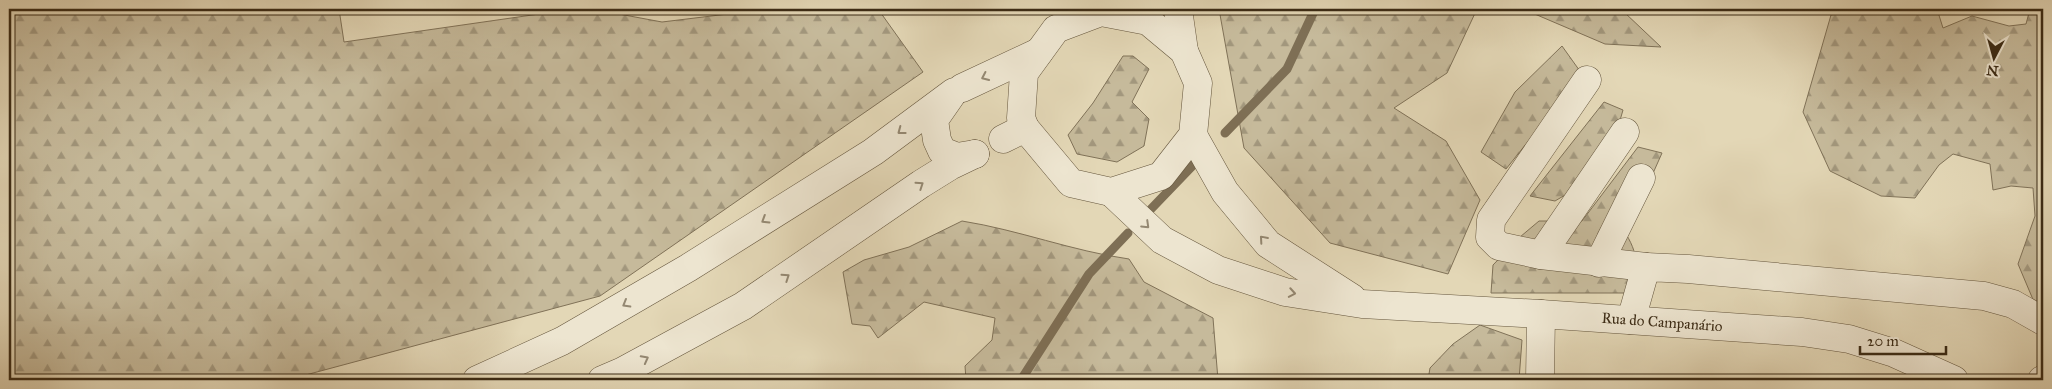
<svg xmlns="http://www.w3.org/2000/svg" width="2052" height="389" font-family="'IM FELL Great Primer',serif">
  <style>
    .forest { fill: url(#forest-firs); stroke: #807258 }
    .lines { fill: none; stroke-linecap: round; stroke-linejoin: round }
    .stream { stroke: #7e6f55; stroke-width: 9 }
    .street-casing { stroke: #65563d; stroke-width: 29 }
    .street { stroke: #ede5d0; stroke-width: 28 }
    .oneway { stroke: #948872 }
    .labels { text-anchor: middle; stroke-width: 4.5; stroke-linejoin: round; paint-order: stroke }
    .street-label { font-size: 15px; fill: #3b2b15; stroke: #ede5d0 }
  </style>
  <defs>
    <pattern id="forest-firs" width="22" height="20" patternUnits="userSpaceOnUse" patternTransform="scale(1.25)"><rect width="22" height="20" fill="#c6ba9b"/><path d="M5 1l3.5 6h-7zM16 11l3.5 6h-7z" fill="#a2977d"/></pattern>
  </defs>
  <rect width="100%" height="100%" fill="#e3d7b6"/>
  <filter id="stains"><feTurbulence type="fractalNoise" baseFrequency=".004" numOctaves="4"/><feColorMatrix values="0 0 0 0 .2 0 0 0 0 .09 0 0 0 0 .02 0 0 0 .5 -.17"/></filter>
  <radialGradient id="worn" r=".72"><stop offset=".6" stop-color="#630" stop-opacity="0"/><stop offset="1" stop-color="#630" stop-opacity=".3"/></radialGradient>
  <!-- forest -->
  <g class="forest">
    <path d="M9,9h330l5,33 230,-33h18l70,13 107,-13h109l45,63 -323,224 -313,84h-278z"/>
    <path d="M1219,9h258l-30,64 -53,35 52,33 34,59 -32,74 -118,-31 -86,-95z"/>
    <path d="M1523,9h103l-2,3 37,35 -56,-3z"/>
    <path d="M1864,9h73l6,19 29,-12 37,10 17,-2 4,-15h13v303l-6,-3 -19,-45 17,-48 -2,-28 -22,-2 -18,4 -3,-26 -37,-10 -14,11 -24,33 -34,-2 -51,-25 -27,-59 28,-97z"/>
    <path d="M1562,46l20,28 -76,95 -25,-17 34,-60z"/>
    <path d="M1123,56h10l16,13 -17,33 17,17 -5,27 -27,16 -40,-8 -9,-19 25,-32z"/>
    <path d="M1604,102l19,8 -7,24 -24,45 -37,22 -25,-5z"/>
    <path d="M1638,147l24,6 -36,81c15,25 10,34 -1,59h-134l2,-28 27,-28 19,-16h43z"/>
    <path d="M962,221c57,9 110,30 167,38l15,23 69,36 5,62h-252l-1,-14 27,-26 3,-22 -71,-16 -46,36 -8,-12 -18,-2 -9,-52 21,-12 45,-13z"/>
    <path d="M1480,325l42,15 -3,40h-91l2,-12 23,-24z"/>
  </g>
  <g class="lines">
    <!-- stream -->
    <g class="stream">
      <path d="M1225,133l62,-64 28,-60"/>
      <path d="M1151,209l49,-51"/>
      <path d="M1021,380l68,-106 39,-41"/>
    </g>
    <defs>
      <g id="street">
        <path d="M1178,9l6,42"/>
        <path d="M1101,12l47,9 36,30 14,32 -5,52 -32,41 -50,16 -40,-9 -46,-55 -4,-10 3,-45 32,-44z"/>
        <path d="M1587,80l-96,140 -1,17 9,9 42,9 105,12"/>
        <path d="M962,88l77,-36"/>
        <path d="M950,97l-16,23 3,20 5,11 15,6 18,-3"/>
        <path d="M1193,135l32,57 43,52 84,54"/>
        <path d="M1003,139l22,-11"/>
        <path d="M1111,192l51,48 56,30 67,22 77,12 179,10 261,18 47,7 45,14 60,27"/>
        <path d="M1541,255l84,-123"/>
        <path d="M1599,263l42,-85"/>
        <path d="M1631,320l15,-53 42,2 296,27 29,8 30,17"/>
        <path d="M477,380l85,-39 126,-73 185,-116 81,-60"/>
        <path d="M602,380l21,-9 120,-65 178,-122 29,-18 25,-12"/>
        <path d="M1540,380l1,-66"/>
        <path d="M2042,380h1"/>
      </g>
    </defs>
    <!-- street casing -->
    <use href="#street" class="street-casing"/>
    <!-- street -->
    <use href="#street" class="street"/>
  </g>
  <!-- one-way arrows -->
  <defs><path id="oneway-chevron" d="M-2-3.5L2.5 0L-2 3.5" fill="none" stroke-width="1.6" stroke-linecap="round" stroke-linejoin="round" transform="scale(1.25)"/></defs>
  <g class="oneway">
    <use href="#oneway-chevron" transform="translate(985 77) rotate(155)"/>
    <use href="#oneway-chevron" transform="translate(901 131) rotate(143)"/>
    <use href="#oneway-chevron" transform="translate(920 185) rotate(-34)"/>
    <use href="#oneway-chevron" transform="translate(765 220) rotate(148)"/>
    <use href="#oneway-chevron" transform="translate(1146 225) rotate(44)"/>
    <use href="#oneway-chevron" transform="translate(1263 239) rotate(-131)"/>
    <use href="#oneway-chevron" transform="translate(786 277) rotate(-34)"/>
    <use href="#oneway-chevron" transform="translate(1292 293) rotate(10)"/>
    <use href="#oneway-chevron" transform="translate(626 304) rotate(150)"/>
    <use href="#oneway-chevron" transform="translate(645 359) rotate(-28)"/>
  </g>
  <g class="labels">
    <!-- street labels -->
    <g class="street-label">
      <text transform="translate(1662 322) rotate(4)" y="5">Rua do Campanário</text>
    </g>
  </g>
  <!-- margin -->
  <rect width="2052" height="389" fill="none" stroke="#e3d7b6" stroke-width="30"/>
  <rect x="10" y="10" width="2032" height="369" fill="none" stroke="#3b2b15" stroke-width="2.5"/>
  <rect x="15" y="15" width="2022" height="359" fill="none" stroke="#3b2b15"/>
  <!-- north arrow -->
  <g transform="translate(1994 58) rotate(186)" stroke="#ede5d0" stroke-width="4" paint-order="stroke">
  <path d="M0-4L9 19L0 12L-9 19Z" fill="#3b2b15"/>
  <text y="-8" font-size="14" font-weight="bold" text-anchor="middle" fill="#3b2b15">N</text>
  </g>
  <!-- scale -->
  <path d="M1860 346v8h86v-8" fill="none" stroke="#3b2b15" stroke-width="2.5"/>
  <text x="1867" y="346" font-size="15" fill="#3b2b15" stroke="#ede5d0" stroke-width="4" paint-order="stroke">20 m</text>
  <rect width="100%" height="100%" filter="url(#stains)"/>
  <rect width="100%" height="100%" fill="url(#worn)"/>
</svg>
